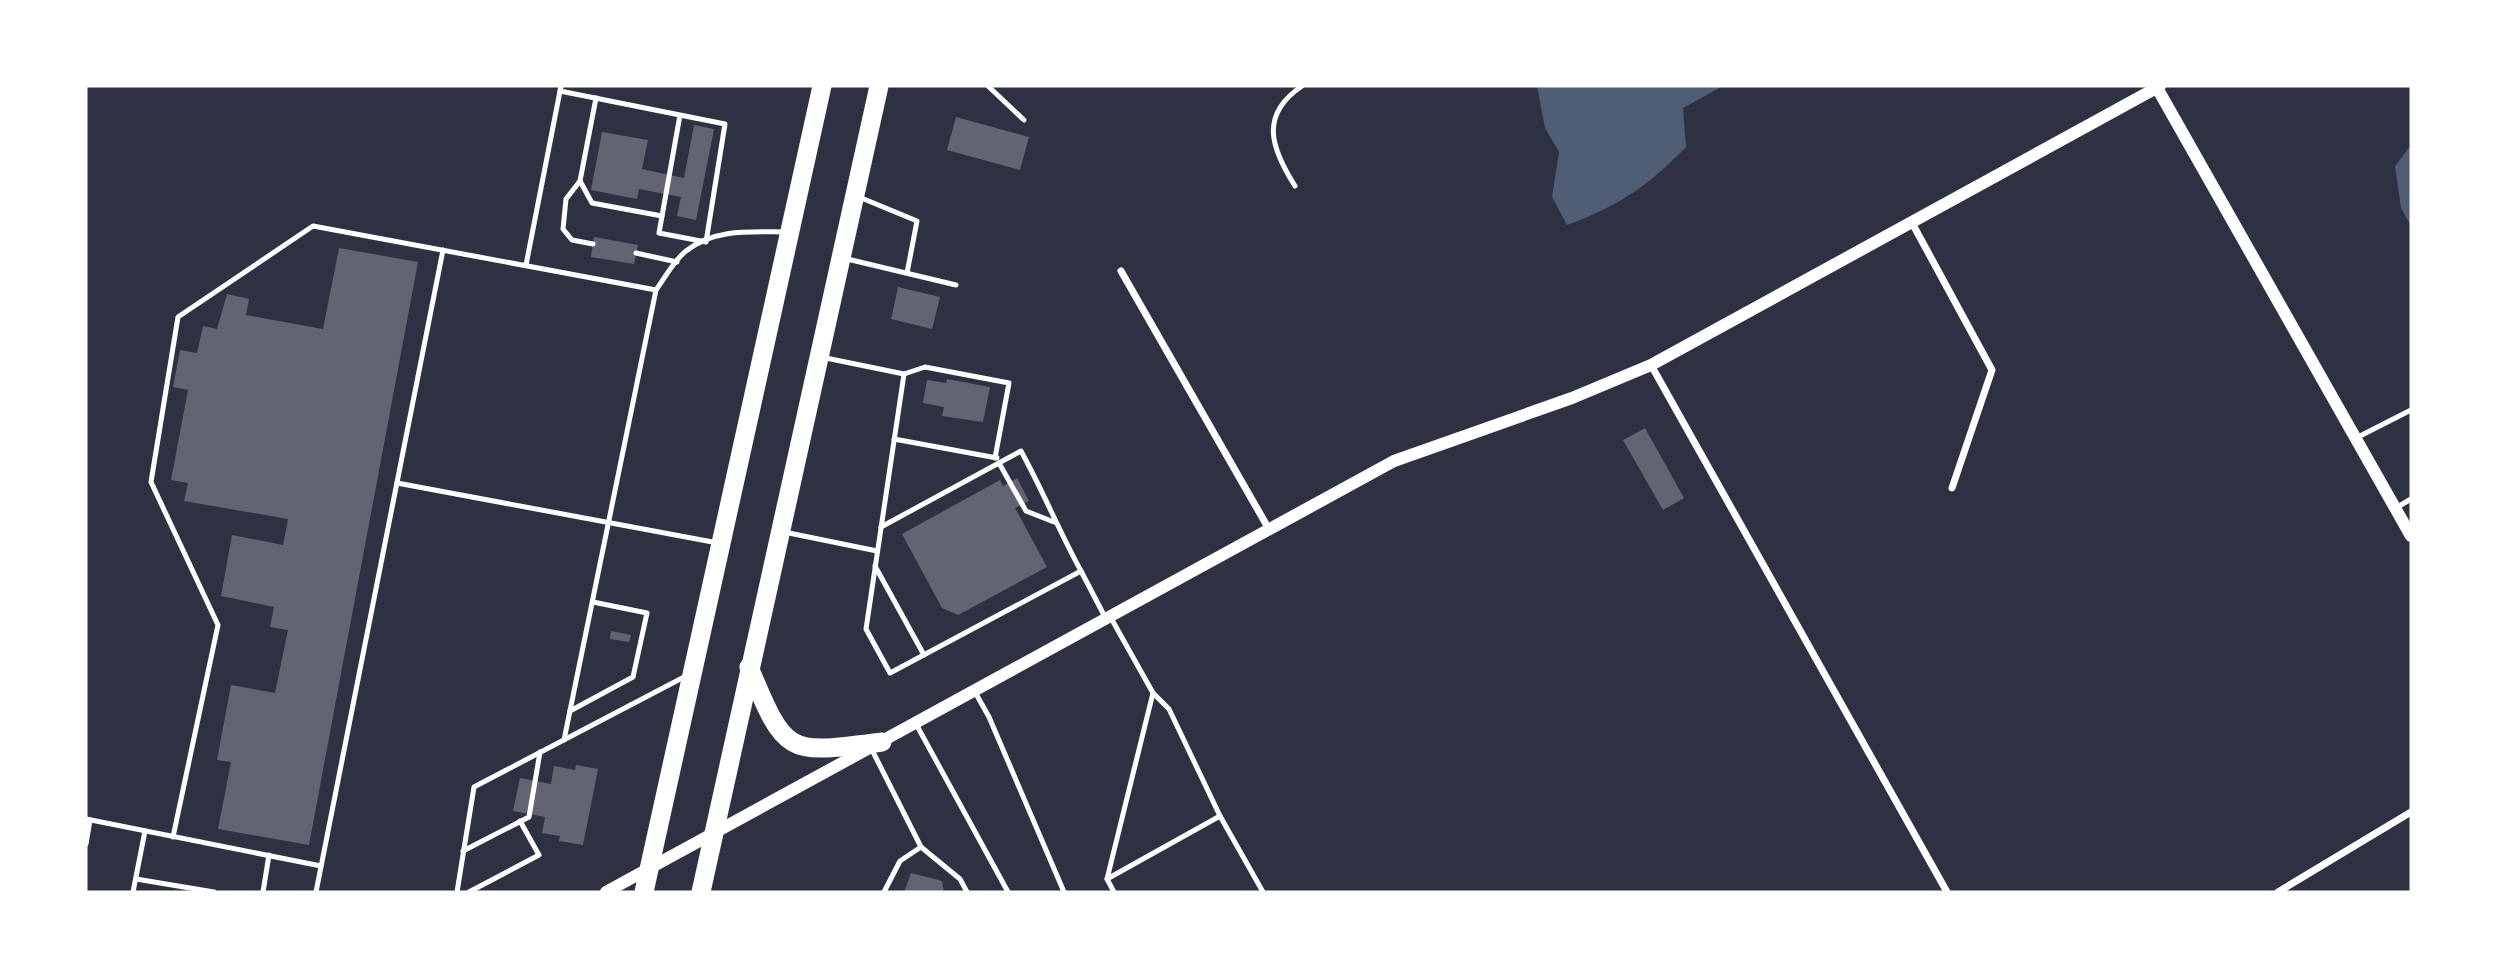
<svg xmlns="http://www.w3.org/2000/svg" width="2497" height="978" font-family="Rubik,sans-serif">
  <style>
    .water { fill: #4f5d75 }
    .building { fill: #626471 }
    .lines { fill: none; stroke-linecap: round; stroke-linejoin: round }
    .service { stroke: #fff; stroke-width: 5 }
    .minor { stroke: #fff; stroke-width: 7 }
    .tertiary { stroke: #fff; stroke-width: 12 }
    .trunk { stroke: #fff; stroke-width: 19 }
  </style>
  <rect width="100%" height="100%" fill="#2d3142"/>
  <!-- water -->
  <g class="water">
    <path d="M1537,86h186l-40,22 3,39c-37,38 -68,60 -119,78l-15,-28 7,-45 -14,-24z"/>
    <path d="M2411,145v81l-10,-18 -6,-42z"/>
  </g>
  <!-- building -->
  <g class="building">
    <path d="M956,117l73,20 -9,33 -73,-20z"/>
    <path d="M694,125l20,4 -18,91 -19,-4 4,-19 -42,-8 -2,10 -46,-9 11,-58 46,8 -6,29 42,9z"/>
    <path d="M594,237l44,8 -4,19 -43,-7z"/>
    <path d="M339,248l79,14 -109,583 -91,-16 13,-67 -14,-2 14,-75 44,8 13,-63 -18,-3 4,-20 -53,-11 11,-61 51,10 5,-26 -104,-18 4,-18 -17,-3 17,-90 -15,-3 7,-37 17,3 6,-27 14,3 10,-35 22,5 -3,16 77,14z"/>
    <path d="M898,287l42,10 -8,32 -41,-10z"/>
    <path d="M947,379l43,8 -7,35 -41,-6 2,-9 -21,-4 4,-23 19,3z"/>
    <path d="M1645,428l39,70 -21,12 -40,-70z"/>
    <path d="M1017,478l12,23 -14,7 32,59 -89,48 -16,-7 -40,-74 98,-54 3,6z"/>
    <path d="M611,631l20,4 -2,7 -19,-3z"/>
    <path d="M576,765l22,4 -15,76 -24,-4 1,-5 -18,-3 3,-16 -32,-6 7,-33 31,6 3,-18 21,4z"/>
    <path d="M911,873l31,8 2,11h-40z"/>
  </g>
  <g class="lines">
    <!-- service -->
    <g class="service">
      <path d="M988,86l36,34"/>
      <path d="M560,91l165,33 -19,118 -47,-9 21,-118"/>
      <path d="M596,98l-16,83 12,22 70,13"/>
      <path d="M580,181l-14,18 -3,30 9,11 21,4"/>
      <path d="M1295,186c-24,-38 -36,-71 7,-100"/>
      <path d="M859,197l58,24 -10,52"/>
      <path d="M636,253l41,9"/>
      <path d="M843,258l113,27"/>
      <path d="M526,265l35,-179"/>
      <path d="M821,357l83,17 -38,255 24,44 191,-102 25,48"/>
      <path d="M904,374l21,-7 84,16 -14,75"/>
      <path d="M2356,438l55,-28"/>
      <path d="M894,439l103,19"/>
      <path d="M999,463l27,48 28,11"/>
      <path d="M397,483l321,60"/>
      <path d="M2396,508l15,-9"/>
      <path d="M881,527l140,-76c22,40 38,80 60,120"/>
      <path d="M784,532l93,19"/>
      <path d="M875,566l49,89"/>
      <path d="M1111,618l42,75 16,16 51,107 43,76"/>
      <path d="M975,692l14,25 75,175"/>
      <path d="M570,711l63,-34 14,-64 -54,-11"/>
      <path d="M916,724l92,168"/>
      <path d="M564,740l92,-450c9,-12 18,-30 30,-39 29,-23 66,-19 100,-19"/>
      <path d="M871,748l50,99 39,32 7,13"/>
      <path d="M86,819l235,47"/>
      <path d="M173,837l45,-212 -67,-143 27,-165 135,-91 343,64"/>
      <path d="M86,844l4,-24"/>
      <path d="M463,851l66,-34 11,-65"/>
      <path d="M136,879l78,13"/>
      <path d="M1107,879l113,-63"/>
      <path d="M133,892l12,-61"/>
      <path d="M263,892l6,-37"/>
      <path d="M316,892l127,-642"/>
      <path d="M457,892l17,-105 212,-111"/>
      <path d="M469,892l70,-37 -19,-34"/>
      <path d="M884,892l16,-31 21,-14"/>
      <path d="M1114,892l-7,-13 46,-186"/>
    </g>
    <!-- minor -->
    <g class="minor">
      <path d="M1911,221l81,149 -40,118"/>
      <path d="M1121,271l149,260"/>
      <path d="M1651,365l296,527"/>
      <path d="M2278,892l133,-80"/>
    </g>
    <!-- tertiary -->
    <g class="tertiary">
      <path d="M2156,86l255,450"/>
      <path d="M606,892l788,-431 178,-63 79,-33 509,-279"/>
    </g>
    <!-- trunk -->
    <g class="trunk">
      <path d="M749,667c37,90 39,87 133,75"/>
      <path d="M644,892l178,-806"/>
      <path d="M701,892l178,-806"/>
    </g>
  </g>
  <!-- border -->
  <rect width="2497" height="978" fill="none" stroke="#ffffff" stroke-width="175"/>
</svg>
